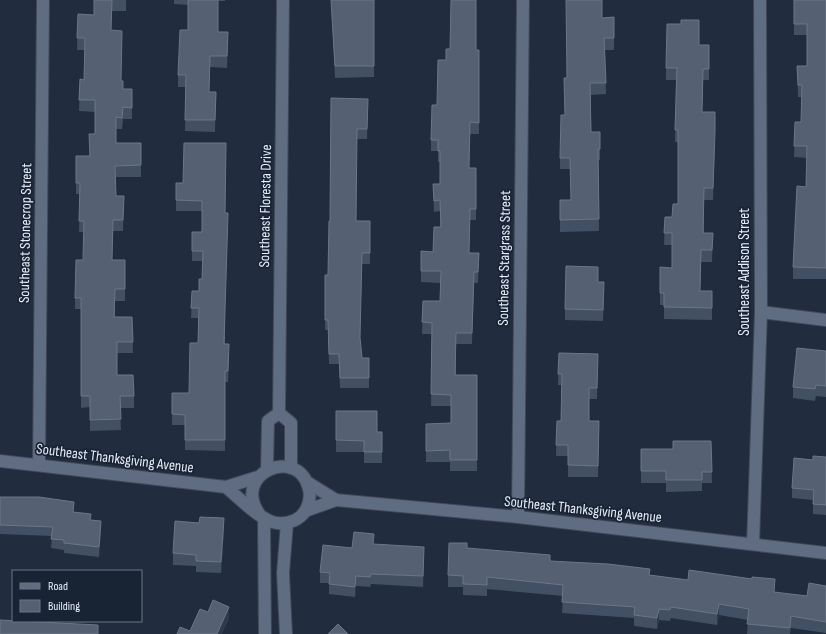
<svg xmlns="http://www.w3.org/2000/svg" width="826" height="634" font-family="'Sofia Sans Condensed',sans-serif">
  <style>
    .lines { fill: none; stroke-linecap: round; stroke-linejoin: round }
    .minor-casing { stroke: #404858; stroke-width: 14 }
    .minor { stroke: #5f6c81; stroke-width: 12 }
    .wall { fill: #434f62 }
    .shaded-wall { fill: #2e3a4d }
    .building { fill: #556073; stroke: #6c7688 }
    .labels { text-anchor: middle; stroke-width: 3.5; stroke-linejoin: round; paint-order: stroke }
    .street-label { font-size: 15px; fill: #e7eefb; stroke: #182334 }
  </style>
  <rect width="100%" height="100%" fill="#212c3f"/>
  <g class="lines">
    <defs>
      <g id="minor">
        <path d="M283,0l-4,413 12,10v45"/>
        <path d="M761,312l65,8"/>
        <path d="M0,461l226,26"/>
        <path d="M39,465l4,-465"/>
        <path d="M267,469l1,-48 11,-8"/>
        <path d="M258,477l-32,10c12,10 36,35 51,36 12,1 23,-3 29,-13 4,-8 5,-16 2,-24 -12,-40 -78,-12 -48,29"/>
        <path d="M336,500l182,17 308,36"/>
        <path d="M305,511l31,-11 -29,-18"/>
        <path d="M518,517l5,-517"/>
        <path d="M264,518l1,116"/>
        <path d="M753,544l8,-232 -1,-312"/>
        <path d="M286,634l-3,-61 4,-50"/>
      </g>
    </defs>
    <!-- minor casing -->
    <use href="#minor" class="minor-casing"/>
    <!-- minor -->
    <use href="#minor" class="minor"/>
  </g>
  <!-- wall -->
  <g class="wall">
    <path d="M94,0h32v11h-14l-1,19 12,59h9v30h-9l-1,10h-6v14h25v34h-26l1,19h8l-1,35h-10l-1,29 13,12v29h-10v16h17l1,36h-16v22l17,21v12h-14l1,22 -31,1v-24l-9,1v-99h-6v-11l8,-38 1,-28h-5l1,-38h-4v-38h13l6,-22v-22l-16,-1 1,-32 4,1 1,-30h-8l1,-36 16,1z"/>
    <path d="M174,0h51v1h-7v31l10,12 -1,24 -17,-1 -1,25h7l-1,40 -30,-1 1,-44h-8v-12l10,-45v-25l-14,-1z"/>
    <path d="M331,0h43v77l-39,1z"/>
    <path d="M794,0h32v279h-33v-12l13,-80 1,-29 -13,-1 1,-35h6l1,-25h-4l-1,-31h10v-31h-13z"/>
    <path d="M614,17v33h-9l1,44 -15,1v37h9v28h-2l1,71 -39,1v-32h11l-1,-31h-10v-11l5,-43 -1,-37h3l35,-60z"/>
    <path d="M699,45h10v35h-6l-1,32 13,31 -2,57h-9v33h9l-1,29h-11l-1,29h12v29l-48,-1v-14h-4v-12l12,-25v-23h-8l1,-28h7l6,-13v-62h-3l1,-62h-10v-12z"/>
    <path d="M476,50h3v84h-9l-1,34h7v52h-6l-1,33h10l-1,30h-4l-2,61h-16v31h21v96h-27v-9h-24v-38l25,-1v-17h-20l1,-72h-10l1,-33h17v-18l-19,-1v-31l12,1 7,-25v-16l-6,1 -1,-28h7v-22h-2v-11h-7v-11l15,-80z"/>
    <path d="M331,98l37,11 -1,30h-10l-1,82h14v43h-8l-2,75 2,19h7v30h-29l-1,-24h-10l-1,-34h-3v-55h3l2,-54z"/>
    <path d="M176,183h7l42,30v131l4,10 -1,28h-3v69l-40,-1v-25h-13v-32h17l9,-50v-25h-7l1,-27h7l3,-12v-18h-10v-10l10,-19v-21h-26z"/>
    <path d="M598,282l6,12 -1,27 -38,-1v-11z"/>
    <path d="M826,351v46l-10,-1 -1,5 -22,-3v-11z"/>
    <path d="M559,353l39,1 -1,45h-8v22h10l-1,56h-30v-21h-12l1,-35h4v-36h-3z"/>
    <path d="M336,411l41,21h5v31h-18v-11h-28z"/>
    <path d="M711,441l1,42h-10v8l-36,1v-9h-25v-34h32z"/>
    <path d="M826,457v58l-13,-1v-14l-21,-2v-10l21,-28z"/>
    <path d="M0,497l74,15 17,8 10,10 -2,27 -35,-4v-3l-13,-2 1,-12 -52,-2z"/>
    <path d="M224,530l-3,43 -25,-1v-6l-23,-1v-12z"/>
    <path d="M374,544l50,13 -1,30 -52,-3 -1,3 -14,-1 -1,11 -26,-3v-11h-9v-11l32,-24z"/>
    <path d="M467,548l83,13 100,14 125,17 32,4 19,-10v47l-35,-5 -1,6h-43l1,-14 -29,-5 -2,10 -46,-7 -1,3 -11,-1 -2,9 -23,-3v-8l-72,-5 1,-17 -76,-7v7l-24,-1v-8h-15v-12z"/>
  </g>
  <!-- shaded-wall -->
  <g class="shaded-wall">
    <path d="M228,32v12l-1,24v-12z"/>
    <path d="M715,112v31l-2,57v-12z"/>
    <path d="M224,518v12l-3,43v-11z"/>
    <path d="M101,521v9l-2,27v-10z"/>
    <path d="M424,547v10l-1,30v-11z"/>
    <path d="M356,576v10l-1,11v-10z"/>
    <path d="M719,604v11l-2,10v-11z"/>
    <path d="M229,607v12l-7,15h-5z"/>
    <path d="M659,609v11l-2,9v-11z"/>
    <path d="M791,616v12l-1,6z"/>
  </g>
  <!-- building -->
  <g class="building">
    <path d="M94,0h18l-1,30 11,1 -1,50h2v8h9v19l-9,-1 -1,11 -6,-1v26h25v22l-26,1 1,30h8l-1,24h-10l-1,40h13v29h-10l-1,28h18l1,25h-16v33h16l1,21h-14l1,23 -31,1v-24h-9v-98h-6l1,-38h7l1,-39h-5l1,-38h-4v-27h14l-1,-22h6v-34h-16l1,-21 4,1 1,-42h-8l1,-24 16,1z"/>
    <path d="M188,0h30v32h10l-1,24h-17l-1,36h7l-1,28h-30l1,-45h-8l2,-45h8z"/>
    <path d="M331,0h43v66h-39z"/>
    <path d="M451,0h25v50h3v73l-9,-1 -1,46h7v41h-6l-1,44h10l-1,19h-4l-2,61h-16l-1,42h22v85h-27v-10l-24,1v-27l25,-1v-28l-20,-1 1,-71 -10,-1 1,-21h17l1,-30h-20v-20l12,1 1,-25h7l-1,-27 -6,1 -1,-17h7v-33h-2v-11h-7l1,-35h5l1,-45h8v-11h4z"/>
    <path d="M566,0h36v18l12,-1v21h-10l2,45h-16l1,49h9v17h-2l1,70 -39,1v-20h11l-1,-42h-10l1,-43h4l-1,-37h3z"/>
    <path d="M794,0h32v268l-33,-1 4,-81 9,1 1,-41h-13l1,-24h6l1,-37h-4l-1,-19h10v-42h-13z"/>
    <path d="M681,20h18v25h10v24h-6l-1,43h13v19l-2,57h-9l-1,45h10l-1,17h-11l-1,41h12v17l-48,-1v-14h-4v-26l12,1v-35h-8l1,-16h7l1,-13h5v-74h-3l2,-62h-11l1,-44h14z"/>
    <path d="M331,98l37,1 -1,30h-10l-1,92h14v32h-8l-2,84 2,21h7v20h-29l-1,-24h-10l-1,-34h-3v-45h3l1,-54h1z"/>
    <path d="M184,143h42l-1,70h3l-4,131h5l-1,27h-3v69h-40v-25l-13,-1v-21h17l1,-50h8l1,-35h-8l1,-17h7v-12h3l1,-28h-11v-19h10v-31l-26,-1v-17h7z"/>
    <path d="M566,266l32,1v15h6l-1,28 -38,-1z"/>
    <path d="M797,348l29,3v35l-10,-1 -1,4 -22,-2z"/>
    <path d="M559,353l39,1 -1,34h-8v33h10l-1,45 -30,-1v-20h-12l1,-24h4l1,-47h-4z"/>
    <path d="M336,411h41v21h5v20h-18v-11l-28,-1z"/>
    <path d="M673,441h38l1,31h-10v8h-36v-9h-25v-22h32z"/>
    <path d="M813,456l13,1v48l-13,-1 1,-14 -22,-2 2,-30 19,2z"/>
    <path d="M0,497h39l35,5 -1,10 18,2 -1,6 11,1 -2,26 -35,-4v-3l-13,-1 2,-12 -53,-2z"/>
    <path d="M200,517l24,1 -3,44 -25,-1v-6l-23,-2 2,-32 24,2z"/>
    <path d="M354,532l20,2 -1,10 51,3 -1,29 -52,-2 -1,3 -14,-1 -1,11 -26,-3 1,-11 -10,-1 3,-27 29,3z"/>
    <path d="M449,543h18v5l83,7v6l58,3 42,5 -1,6 39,5 1,-10 63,9v-2l23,2 -1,13 33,4 2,-13 17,3v36l-35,-6 -1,12 -43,-4 2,-15 -30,-5 -2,10 -46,-7 -1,3 -11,-1 -2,9 -23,-3 1,-8 -73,-5 1,-17 -76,-8v8l-24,-1v-8l-15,-1z"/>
    <path d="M213,600l16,7 -12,27h-40l3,-7 10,4 10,-22 8,3z"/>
    <path d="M0,620l98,5v9h-98z"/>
    <path d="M338,624l10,10h-20z"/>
  </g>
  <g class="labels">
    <!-- street labels -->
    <g class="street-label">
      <text transform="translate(265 206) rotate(-89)" y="5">Southeast Floresta Drive</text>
      <text transform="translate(25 233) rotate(-89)" y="5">Southeast Stonecrop Street</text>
      <text transform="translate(504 258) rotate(-89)" y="5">Southeast Stargrass Street</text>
      <text transform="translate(744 272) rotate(-90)" y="5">Southeast Addison Street</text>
      <text transform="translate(115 458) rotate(7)" y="5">Southeast Thanksgiving Avenue</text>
      <text transform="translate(583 509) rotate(6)" y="5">Southeast Thanksgiving Avenue</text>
    </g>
  </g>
  <!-- legend -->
  <rect x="12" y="570" width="130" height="52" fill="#182334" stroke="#6b7484"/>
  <rect x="20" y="583" width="20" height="6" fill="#5f6c81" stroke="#6b7484"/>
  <text x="48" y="590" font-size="12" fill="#e7eefb">Road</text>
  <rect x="20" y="600" width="20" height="12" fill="#556073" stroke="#6b7484"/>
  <text x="48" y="610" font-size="12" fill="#e7eefb">Building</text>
</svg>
